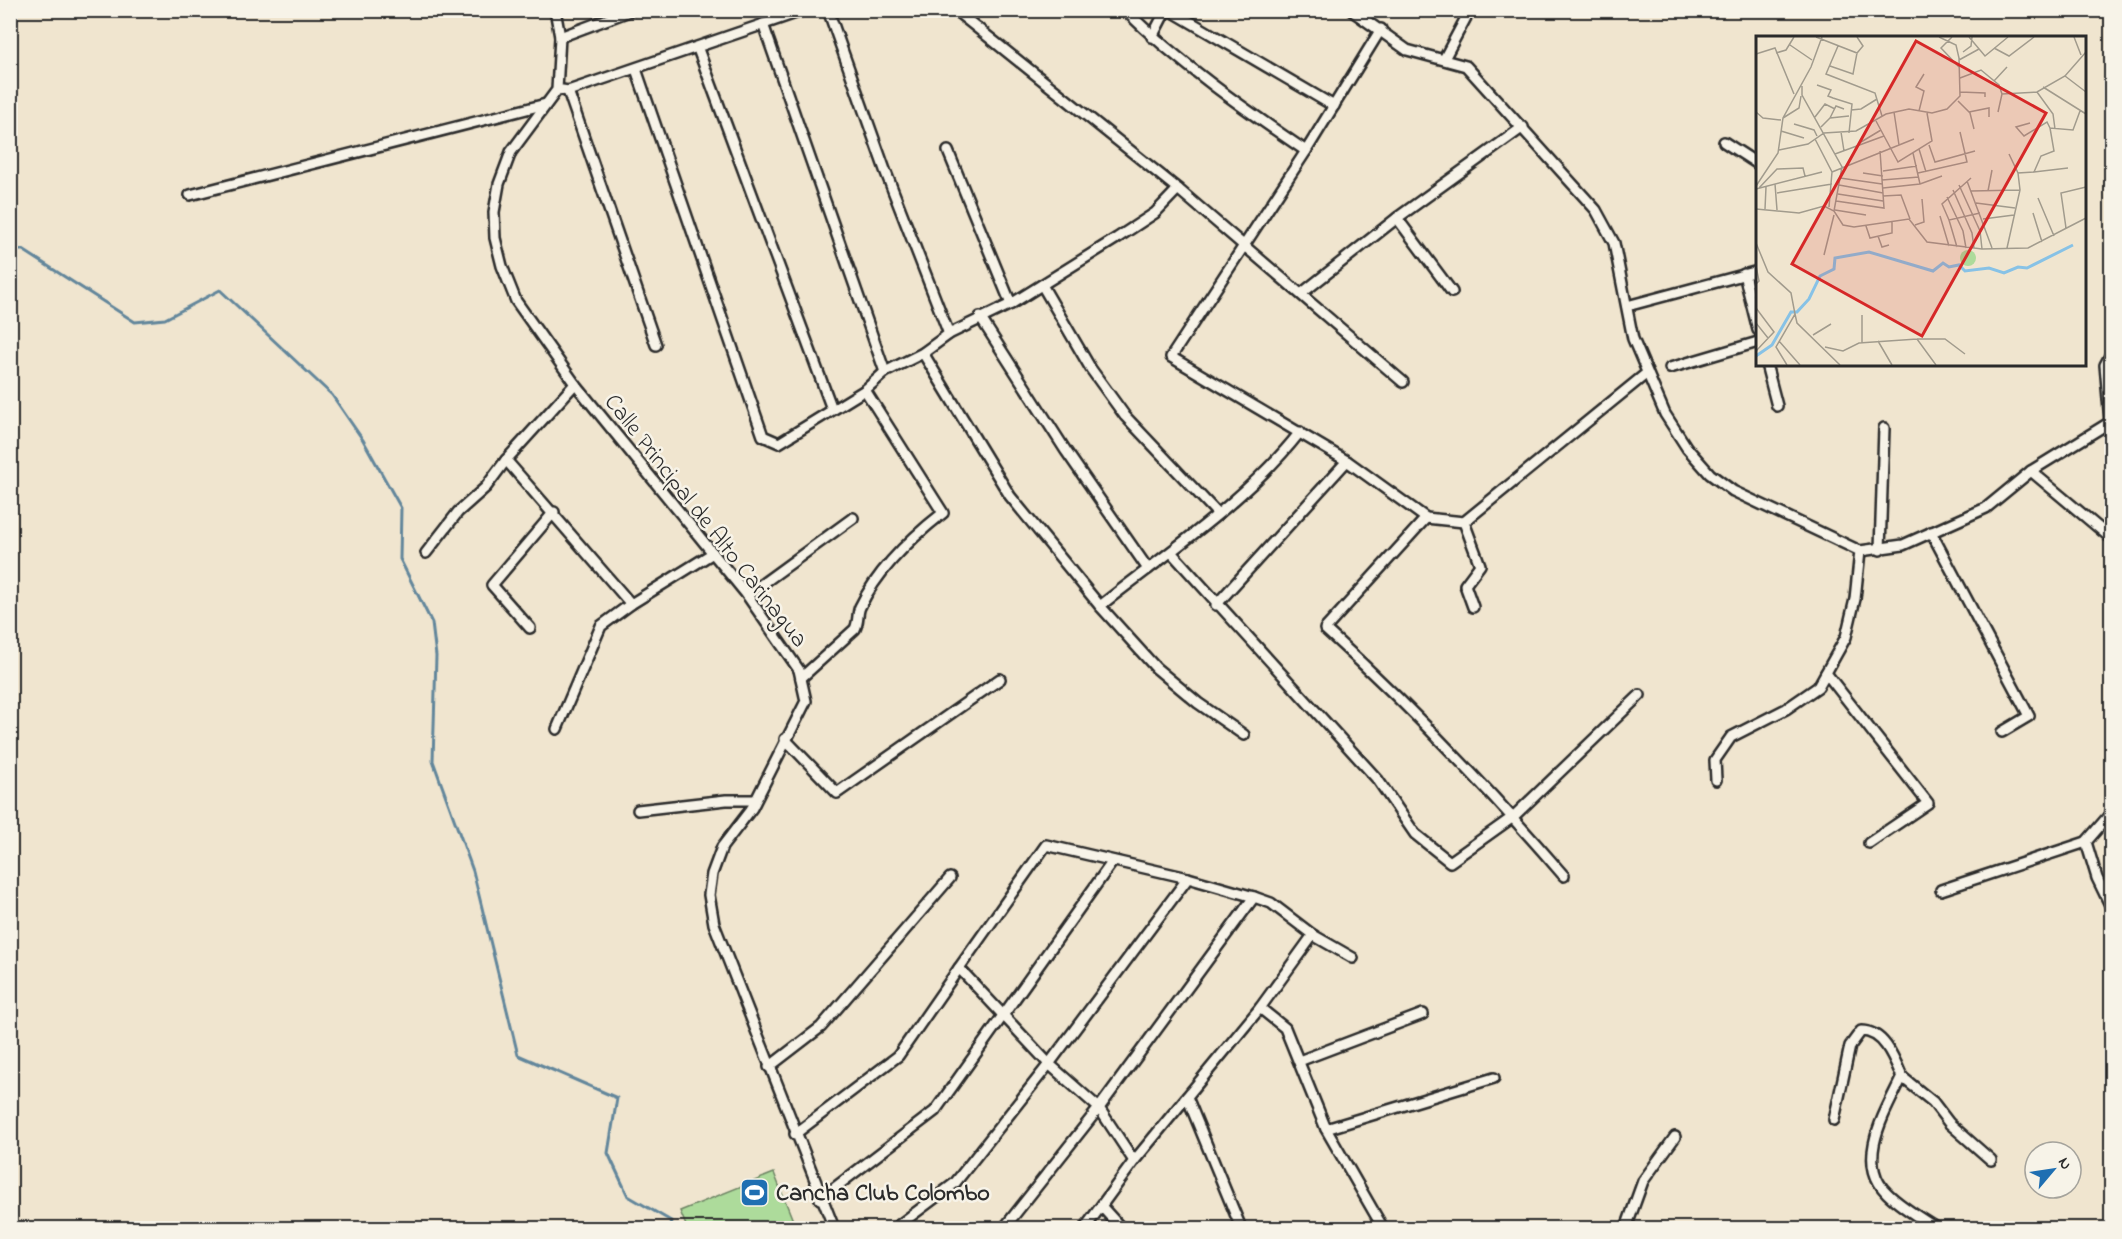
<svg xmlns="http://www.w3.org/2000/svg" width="2122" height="1239" font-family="'Indie Flower',sans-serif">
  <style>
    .green { fill: #addb9b; stroke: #6c8363; stroke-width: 1.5 }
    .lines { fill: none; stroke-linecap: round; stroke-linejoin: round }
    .stream { stroke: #62869b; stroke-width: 3 }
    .minor-casing { stroke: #2b2b2b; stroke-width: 14 }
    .minor { stroke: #f7f3e8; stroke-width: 9 }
    .labels { text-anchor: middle; stroke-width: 5; stroke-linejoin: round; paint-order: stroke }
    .street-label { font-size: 24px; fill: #2b2b2b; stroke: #f7f3e8 }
    .poi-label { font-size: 24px; font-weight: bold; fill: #2b2b2b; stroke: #f7f3e8; text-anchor: start }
    .inset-river { fill: none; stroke: #87c2e6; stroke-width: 3 }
    .inset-road { fill: none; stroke: #a19b8d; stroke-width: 1.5 }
    .view { fill: #d62828; fill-opacity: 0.15; stroke: #d62828; stroke-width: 3 }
    .inset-edge { fill: none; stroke: #2b2b2b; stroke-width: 3 }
  </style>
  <rect width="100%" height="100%" fill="#f0e5cf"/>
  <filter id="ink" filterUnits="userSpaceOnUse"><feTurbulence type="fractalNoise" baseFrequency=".0167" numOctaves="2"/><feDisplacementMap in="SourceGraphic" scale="12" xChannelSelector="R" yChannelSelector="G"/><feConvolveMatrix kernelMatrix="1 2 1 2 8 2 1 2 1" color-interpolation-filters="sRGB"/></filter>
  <g filter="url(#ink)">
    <!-- green -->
    <path class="green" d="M774,1173l22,55h-109l-7,-17z"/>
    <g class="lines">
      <!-- stream -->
      <path class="stream" d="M10,250h13l112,72 30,-3 55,-29 112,105 31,45 38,68 -1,51 32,64 4,33 -3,105 40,110 45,184 99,43 -9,55 20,43 43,25 -2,7"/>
      <defs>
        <g id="minor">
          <path d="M555,10l5,27 -3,53 -46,62 -12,32 -5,28 1,26 7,28 14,35 59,83 172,211 52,75 7,31 -54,107 -30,39 -10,27 -3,21 5,29 120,304"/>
          <path d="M828,10l57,160 64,164"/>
          <path d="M955,10l223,179 225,193"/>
          <path d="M1125,10c55,54 118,98 181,141"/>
          <path d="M1170,10l164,96"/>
          <path d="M1351,10l56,40 59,16 130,144 18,33 19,96 32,75 22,34 23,26 23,17 127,60 43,-6 83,-37 45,-37 81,-50"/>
          <path d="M763,24l122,348"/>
          <path d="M1381,29l-75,122 -135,206 176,104 79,57 38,4 183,-149"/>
          <path d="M560,37l72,-27"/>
          <path d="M1152,37l14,-27"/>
          <path d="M698,49l134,360"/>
          <path d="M1444,59l26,-49"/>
          <path d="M636,69l127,367 16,7 86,-53 20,-18 38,-19 26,-19 62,-30 106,-66 38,-25 23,-24"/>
          <path d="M562,90l6,1 237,-81"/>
          <path d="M568,91l88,254"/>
          <path d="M1724,142l34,22"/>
          <path d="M948,151l63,153"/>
          <path d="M190,195l356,-91"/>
          <path d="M1397,218l55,74"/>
          <path d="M1744,274l14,56"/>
          <path d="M1042,285l49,84 34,47 92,97"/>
          <path d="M1301,294l96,-76 126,-91"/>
          <path d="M1627,306l131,-35"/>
          <path d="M980,317l86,134 82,118"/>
          <path d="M923,353l87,143 90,110 56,62 42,35 46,32"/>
          <path d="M1766,364l11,42"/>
          <path d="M1670,368l88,-26"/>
          <path d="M575,384l-69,76 125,144 82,-51"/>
          <path d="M2110,422l-5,-57 7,-13"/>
          <path d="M2031,471l81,68"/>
          <path d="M1426,518l-101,111c85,77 164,160 239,247"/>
          <path d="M1464,522l16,43 -15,20 8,22"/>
          <path d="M1931,532l98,184 -27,16"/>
          <path d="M1880,550l4,-122"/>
          <path d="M1171,552l207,228 37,54 35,28 63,-45 127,-122"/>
          <path d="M426,553l32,-41 28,-25 20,-27"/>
          <path d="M747,595l106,-77"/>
          <path d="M1216,605l131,-144"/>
          <path d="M1100,606c67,-53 147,-106 200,-174"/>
          <path d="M530,628l-38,-43 62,-73"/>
          <path d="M1826,673l102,130 -59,40"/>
          <path d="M801,678l54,-49c4,-8 2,-16 5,-22 18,-38 51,-69 83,-94l-78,-123"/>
          <path d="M557,729l44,-103 30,-22"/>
          <path d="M785,739l52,54 163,-114"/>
          <path d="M1716,780l-1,-20 16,-23 55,-28 32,-22 28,-50 9,-38 5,-48"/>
          <path d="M638,810l88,-10h29"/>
          <path d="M2112,812l-26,30 11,36 15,31"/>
          <path d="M1941,890l145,-48"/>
          <path d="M959,968l87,-123 142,33 66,19 17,6 42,32 40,23"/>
          <path d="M1260,1008l25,20 41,101 57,99"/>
          <path d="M1299,1061l124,-47"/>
          <path d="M769,1067l52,-40 129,-149"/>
          <path d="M1187,1097l54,131"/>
          <path d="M1834,1120l16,-74 11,-15c23,0 33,27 41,46"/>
          <path d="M1326,1129l168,-51"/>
          <path d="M795,1134l103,-78 61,-88 90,96 50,44 35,53"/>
          <path d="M820,1199l115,-88 178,-250"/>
          <path d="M1102,1207l19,21"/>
          <path d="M895,1228l60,-45 94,-119 139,-186"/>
          <path d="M1004,1228l95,-120 155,-211"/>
          <path d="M1085,1228l49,-67 126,-153 53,-73"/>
          <path d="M1626,1228l17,-47 32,-44"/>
          <path d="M1936,1228c-16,-10 -35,-21 -49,-35 -33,-32 -1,-82 15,-116l31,25 16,21 42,37"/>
        </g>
      </defs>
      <!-- minor casing -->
      <use href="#minor" class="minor-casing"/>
      <!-- minor -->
      <use href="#minor" class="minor"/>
    </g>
  </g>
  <!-- icons -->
  <defs>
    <symbol id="stadium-square" viewBox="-11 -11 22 22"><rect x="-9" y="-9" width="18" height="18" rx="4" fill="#1f6fb2" stroke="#f7f3e8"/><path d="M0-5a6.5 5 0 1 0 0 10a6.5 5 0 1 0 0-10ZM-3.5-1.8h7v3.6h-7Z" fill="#fff"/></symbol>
  </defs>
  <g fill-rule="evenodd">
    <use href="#stadium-square" x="738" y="1176" width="33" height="33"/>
  </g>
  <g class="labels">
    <!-- street labels -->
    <g class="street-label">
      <text transform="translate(707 520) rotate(52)" y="8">Calle Principal de Alto Carinagua</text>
    </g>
    <!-- poi labels -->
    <g class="poi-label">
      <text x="776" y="1200">Cancha Club Colombo</text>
    </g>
  </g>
  <!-- overview -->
  <g transform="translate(1756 36)">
    <rect width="330" height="330" fill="#f0e5cf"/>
    <path d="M204 222a8 8 0 1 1 16 0a8 8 0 1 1-16 0Z" fill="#addb9b"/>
    <path class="inset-river" d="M0,320l16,-11 19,-33h6l12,-13 11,-23 14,-7 1,-11 34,-6 64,19 10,-8 6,4 10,-2 6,6 24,-3 15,5 14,-6 9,1 46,-23"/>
    <path class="inset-road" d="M60,1l41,16 6,-7 -6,-9M196,1l-11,11 18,19M213,1l16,19 23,-19M318,1l7,18M34,9l22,15M82,10l-12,28 49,19 7,23M238,12l15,8 25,-19M207,16l8,-6 1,-9M20,17l10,-3 8,-13M0,18l19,-6 19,46M203,24l20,-11M74,30l23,8 4,-21M309,40l21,16M204,42l21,-8 18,15 3,9 35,-2 28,-16 21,-24M238,45l13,-14M61,49l14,5 -3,6 5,2 19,6 -3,29M46,50v9l40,72 -8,44M287,51l43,27M204,56l25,1v4M281,56l16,22 2,15M202,65l12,12 4,16M95,74l10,-1 16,-10M163,75l5,-20 -8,-4 8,-13M0,76l7,6 18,2M138,76l5,33M213,76l20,-4v9M242,76l4,-18M59,81l10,-13 10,5M27,82l16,-10 2,-12M74,82l6,-12 8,3M120,85l22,41 34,-21 -5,-28M274,87l-14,4 8,9 23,-14 3,6M38,88l20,6 3,6M65,91l9,-9 19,-2M25,95l23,7M85,96l3,19M59,103l17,33 -3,35M105,106l20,-12M173,109l6,17 40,-11M163,113l7,23M23,114l29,-6 16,-11 32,-2 30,-17 23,-5 23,4 15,-4 13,-13 -1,-38 -3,-13 -17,-8M157,117l7,31M79,118l49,-18M253,118l9,19M127,135l34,-5M76,136l82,-33M278,136l34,-4M107,137l20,3M162,137l49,-11 -7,-30M84,142l42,6M126,144l37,-3M211,145l25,67M19,148l2,26M83,149l44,8M203,149l21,46 2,18M0,150l22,-33 5,-35 28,-51 11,-30M3,152l18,-19 26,-1 2,8M127,152l37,-4 22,-8M0,153l66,-17M197,154l19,43 2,15M215,155l49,-1M232,155l4,-21M21,157l55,-9M82,158l45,7M127,160l18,-1 9,24M191,161l16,34 3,17M282,162l16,38M80,165l48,7 -4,-57M220,167l39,5M0,173l43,4 25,-7 10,5 9,14 11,2 55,-8 18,23 55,7 46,-1 58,-30M9,173l1,-22M79,174l31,5M277,177l9,29M184,180l9,30M227,183l31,-4M193,184l-7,-16 29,-26M159,189l9,-3 -2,-23M110,190l4,12 22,-5v-11M310,192l-5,-35 25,-6M122,200l4,11 7,-2M0,207l12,29 23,21 4,21 -19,33 11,18M201,211l-8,-27 31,-7M251,212l13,-58 -2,-17 16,-1 7,-16 13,-5 -4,-23 23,2 7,-19M68,219l10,-40M0,230l3,15 -3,3M0,272l18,24 -18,19M39,278l2,9 43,42M106,279v28M0,287l12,15M57,299l18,-11M161,303h28l20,15M23,305l21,24M122,305l14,24M69,311l18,4 16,-8 58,-4 19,26"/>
    <path class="view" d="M160,5l130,72 -124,223 -130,-72z"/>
    <rect width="330" height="330" class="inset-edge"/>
  </g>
  <!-- margin -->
  <rect width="2122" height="1239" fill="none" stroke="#f7f3e8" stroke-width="36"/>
  <rect x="18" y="18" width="2086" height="1203" fill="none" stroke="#2b2b2b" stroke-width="2" filter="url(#ink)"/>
  <!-- north arrow -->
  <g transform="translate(2053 1170) rotate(61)"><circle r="28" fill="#f7f3e8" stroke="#a5a39c" stroke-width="1.5"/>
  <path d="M0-4.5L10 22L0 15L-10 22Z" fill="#1f6fb2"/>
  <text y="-9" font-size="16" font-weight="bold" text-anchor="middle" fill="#2b2b2b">N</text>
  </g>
</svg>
